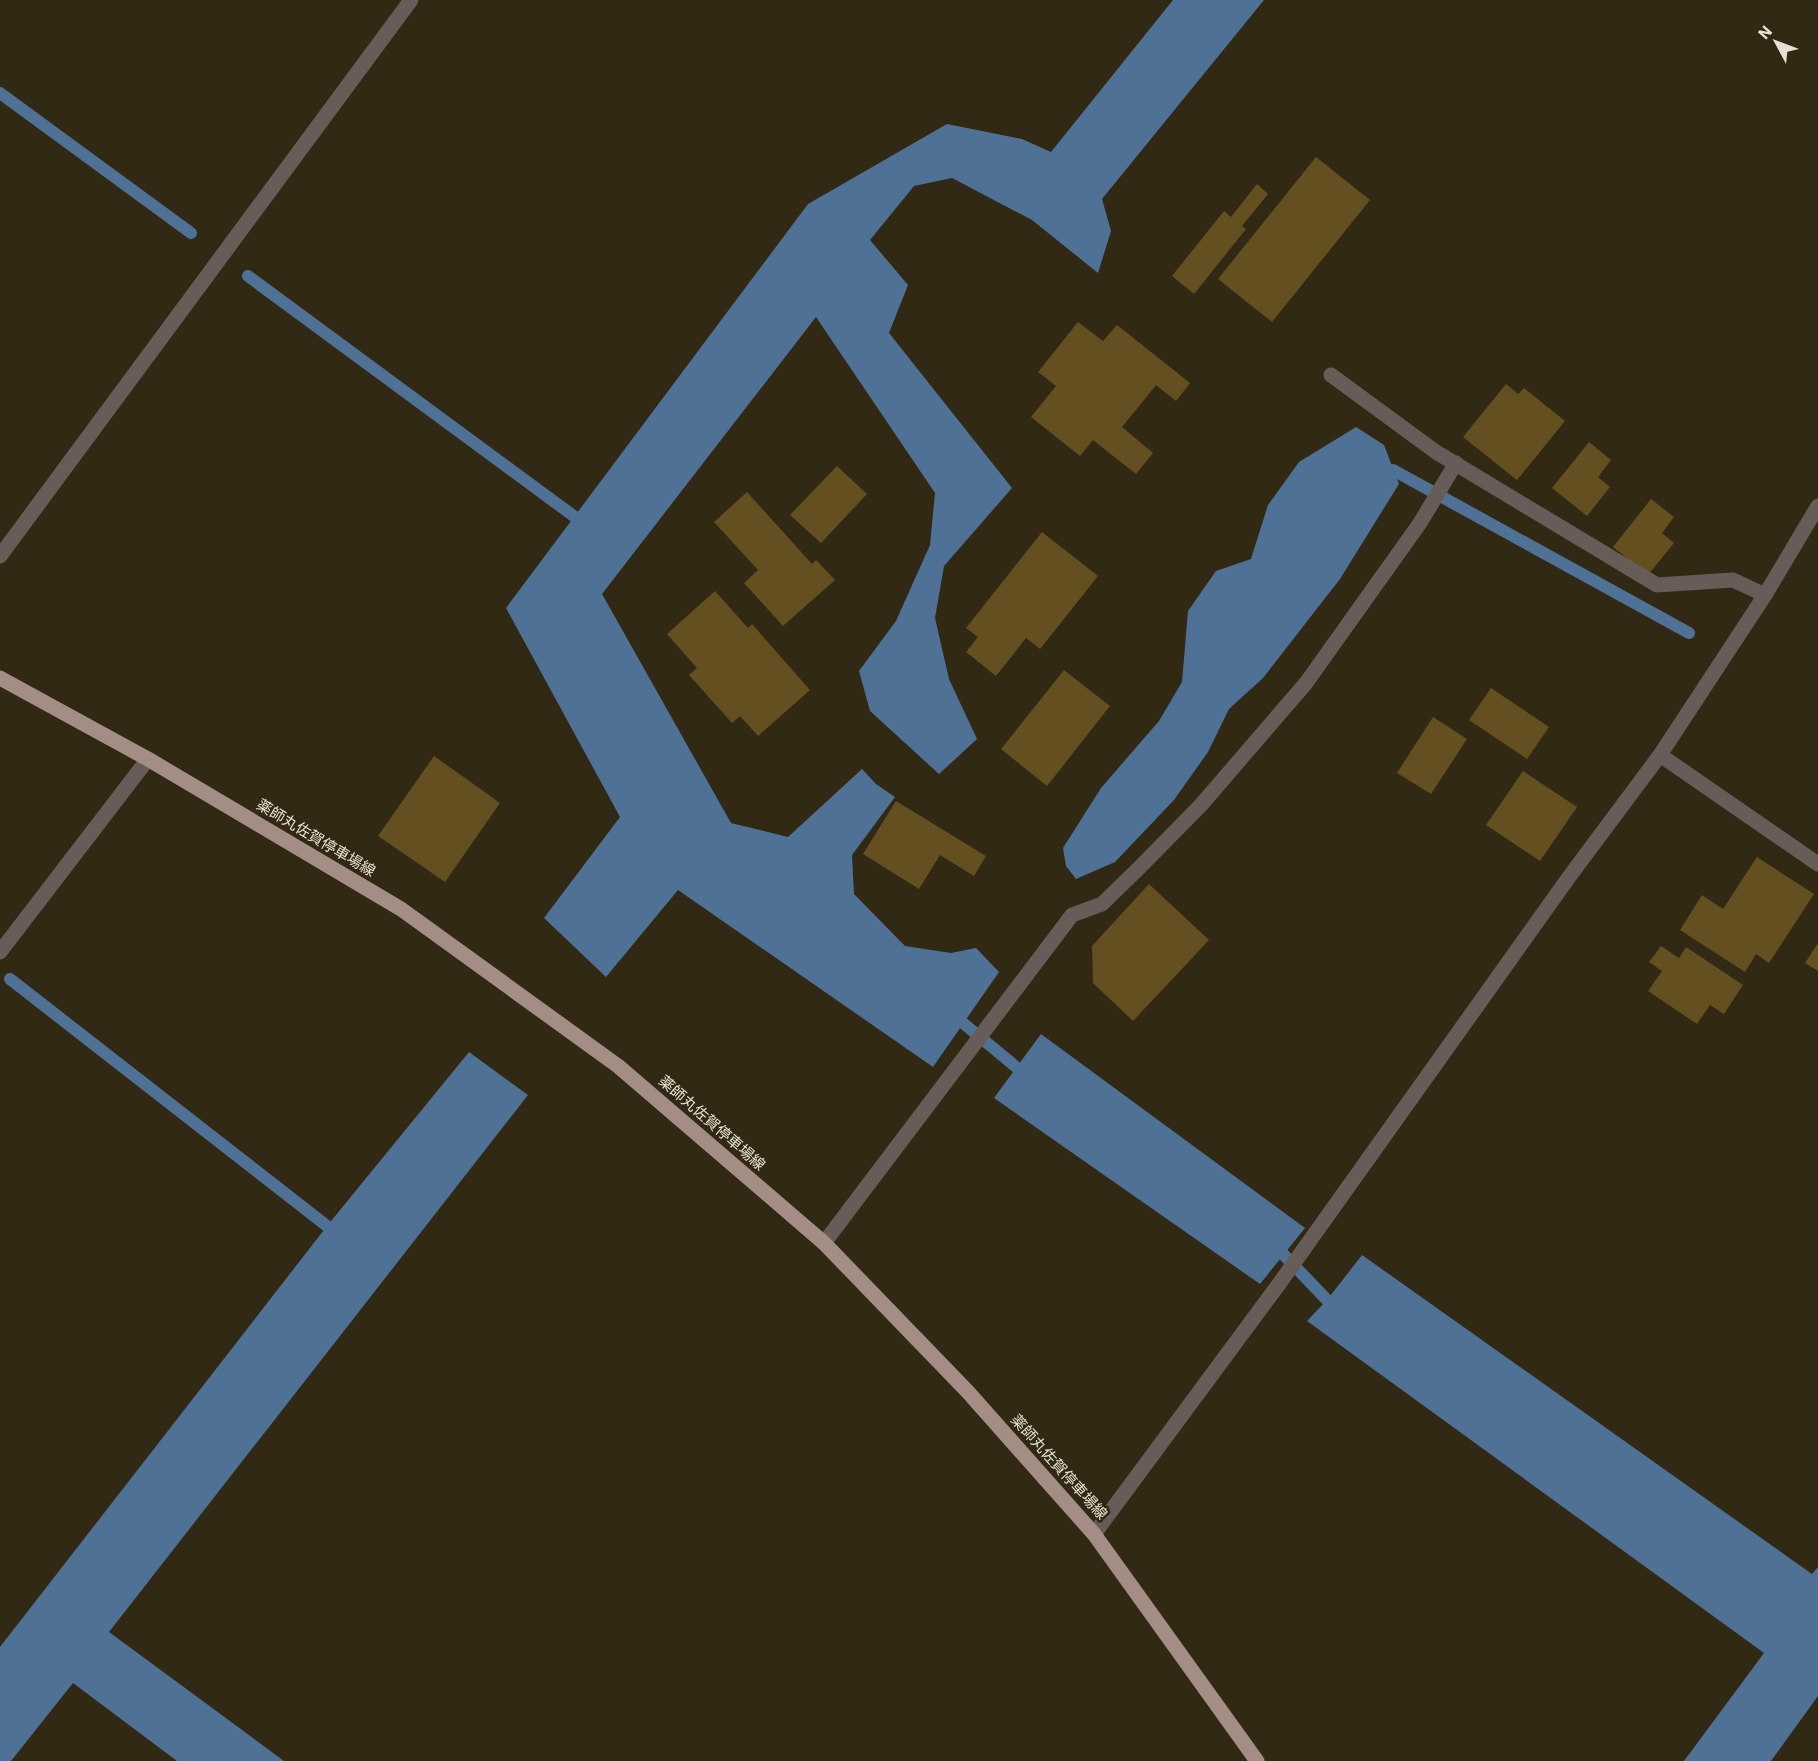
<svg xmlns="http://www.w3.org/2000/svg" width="1818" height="1761" font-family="'IBM Plex Sans','Noto Sans JP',sans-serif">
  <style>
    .water { fill: #4f7195 }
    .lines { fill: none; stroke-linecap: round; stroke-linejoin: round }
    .stream { stroke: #4f7195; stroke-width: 12 }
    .building { fill: #634f20 }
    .minor { stroke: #675c58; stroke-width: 15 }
    .major { stroke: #a48d85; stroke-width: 15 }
    .labels { text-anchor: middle; stroke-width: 5; stroke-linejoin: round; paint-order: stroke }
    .street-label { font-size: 15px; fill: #e7e1d4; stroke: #322914 }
  </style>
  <rect width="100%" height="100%" fill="#322914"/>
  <!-- water -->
  <g class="water">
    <path d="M1173,0h91l-162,199 9,32 -13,42 -66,-53 -80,-42 -38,8 -44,54 38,45 -19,48 123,155 -68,78 -9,52 14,61 28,60 -38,35 -69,-63 -11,-40 37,-50 34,-76 5,-52 -119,-176 -214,277 129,229 57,14 74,-68 14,15 19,13 -43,58 2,39 51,52 46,7 25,-5 23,24 -66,95 -255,-177 -72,87 -62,-59 76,-101 -114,-209 302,-404 139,-80 75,15 29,13z"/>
    <path d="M1356,427l28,18 15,39 -59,95 -77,99 -34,31 -21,43 -34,48 -59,62 -39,17 -10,-13 -3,-18 38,-60 58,-67 23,-39 6,-71 28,-40 35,-12 17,-54 31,-43z"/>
    <path d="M1041,1034l264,194 -45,56 -266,-186z"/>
    <path d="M469,1052l59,43 -419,537 175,129h-107l-104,-78 -62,78h-11v-114l327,-421z"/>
    <path d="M1362,1255l450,319 6,-7v129l-47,65h-87l80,-108 -457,-332 20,-21z"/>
  </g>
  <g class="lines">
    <!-- stream -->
    <g class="stream">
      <path d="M0,93l191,140"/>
      <path d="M248,276l327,241"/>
      <path d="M1393,470l296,163"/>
      <path d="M10,979l317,247"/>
      <path d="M963,1023l53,44"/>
      <path d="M1283,1254l44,46"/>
    </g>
  </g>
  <!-- building -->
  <g class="building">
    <path d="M1316,157l54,43 -98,122 -54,-43z"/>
    <path d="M1257,184l11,10 -26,32 4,3 -52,65 -22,-18 52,-65 7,6z"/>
    <path d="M1078,322l25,19 14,-16 73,58 -14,18 -20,-16 -34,42 31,26 -17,21 -43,-34 -13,16 -49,-39 25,-31 -18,-14z"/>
    <path d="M1506,384l12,10 6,-6 41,33 -48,59 -54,-43z"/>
    <path d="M1589,442l22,18 -13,17 12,10 -23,29 -35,-28z"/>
    <path d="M837,466l30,28 -46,49 -31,-28z"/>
    <path d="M747,492l65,72 4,-4 19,20 -52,46 -39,-43 14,-13 -44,-48z"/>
    <path d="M1651,499l23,18 -12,16 12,10 -26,32 -35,-28z"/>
    <path d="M1042,532l56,44 -58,73 -14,-11 -30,38 -30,-24 12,-15 -12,-9z"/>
    <path d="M715,591l33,37 4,-4 58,66 -52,46 -18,-20 -8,7 -43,-48 8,-7 -30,-34z"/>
    <path d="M1064,670l46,36 -63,80 -46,-37z"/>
    <path d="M1491,688l58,39 -22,32 -58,-39z"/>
    <path d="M1433,717l34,22 -36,55 -34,-21z"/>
    <path d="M434,756l66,47 -55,79 -67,-46z"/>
    <path d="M1523,771l54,36 -37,54 -54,-36z"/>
    <path d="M896,801l90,55 -12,20 -34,-21 -21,34 -56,-35z"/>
    <path d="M1757,857l57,37 -45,69 -13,-9 -11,18 -65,-42 22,-35 21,14z"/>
    <path d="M1149,884l60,56 -76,81 -40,-38 -1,-37z"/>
    <path d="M1818,943v28l-13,-8z"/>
    <path d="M1661,946l18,12 7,-11 57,38 -19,29 -14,-9 -13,19 -49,-33 14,-20 -13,-9z"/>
  </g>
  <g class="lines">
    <!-- minor -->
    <g class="minor">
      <path d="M1331,375l105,77 221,133 76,-5 32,15"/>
      <path d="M0,556l411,-556"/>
      <path d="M1660,755l158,109"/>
      <path d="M0,952l148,-193"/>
      <path d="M824,1243l248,-328 30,-11 38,-37 61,-62 105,-122 114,-160 36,-60"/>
      <path d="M1094,1534l185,-250 290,-407 91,-122 105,-160 53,-89"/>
    </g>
    <!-- major -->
    <path class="major" d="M0,678l148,81 253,150 217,157 206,177 144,149 126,142 163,227"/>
  </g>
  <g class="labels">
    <!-- street labels -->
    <g class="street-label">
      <text transform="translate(316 838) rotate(31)" y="5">薬師丸佐賀停車場線</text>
      <text transform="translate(712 1123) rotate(41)" y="5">薬師丸佐賀停車場線</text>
      <text transform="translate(1059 1467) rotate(48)" y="5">薬師丸佐賀停車場線</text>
    </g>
  </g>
  <!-- north arrow -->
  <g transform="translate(1776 42) rotate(311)" stroke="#322914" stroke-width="4.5" paint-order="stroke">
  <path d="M0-4.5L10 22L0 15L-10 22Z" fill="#e7e1d4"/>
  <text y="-9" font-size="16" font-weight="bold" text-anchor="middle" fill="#e7e1d4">N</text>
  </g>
</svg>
